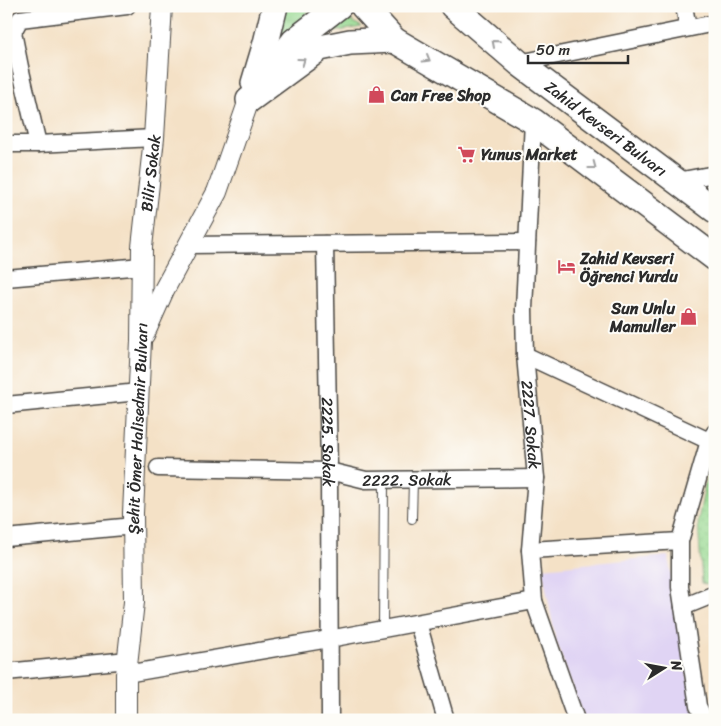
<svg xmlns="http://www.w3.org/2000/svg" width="721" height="726" font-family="Sriracha,sans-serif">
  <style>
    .built { fill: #e0d4f4 }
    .grass { fill: url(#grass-tufts); stroke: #60825d }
    .park { fill: url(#park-dots); stroke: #60825d }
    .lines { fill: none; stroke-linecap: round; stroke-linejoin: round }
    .service-casing { stroke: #494642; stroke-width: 10 }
    .minor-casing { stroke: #494642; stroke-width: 19 }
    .tertiary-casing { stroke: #494642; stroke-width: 22 }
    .primary-casing { stroke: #494642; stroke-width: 28 }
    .service { stroke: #fff; stroke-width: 8 }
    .minor { stroke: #fff; stroke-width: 16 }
    .tertiary { stroke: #fff; stroke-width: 20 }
    .primary { stroke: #fff; stroke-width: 25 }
    .oneway { stroke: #a0a0a0 }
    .labels { text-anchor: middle; stroke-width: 4; stroke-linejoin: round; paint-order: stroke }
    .poi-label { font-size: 16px; font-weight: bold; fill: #2b2b2b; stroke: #fdfcf7; text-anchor: start }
    .street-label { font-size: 16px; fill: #2b2b2b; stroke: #fdfcf7 }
  </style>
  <defs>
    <pattern id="grass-tufts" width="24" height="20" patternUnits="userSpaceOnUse" patternTransform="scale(1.25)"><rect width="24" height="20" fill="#95d88f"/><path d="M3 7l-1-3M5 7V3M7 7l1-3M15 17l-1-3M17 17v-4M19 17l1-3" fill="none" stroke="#81ba7c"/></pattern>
    <pattern id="park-dots" width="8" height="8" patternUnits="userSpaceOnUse" patternTransform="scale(1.25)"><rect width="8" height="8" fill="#95d88f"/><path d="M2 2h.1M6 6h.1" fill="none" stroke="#81ba7c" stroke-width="1.8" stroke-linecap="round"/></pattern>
  </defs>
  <rect width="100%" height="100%" fill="#fdfcf7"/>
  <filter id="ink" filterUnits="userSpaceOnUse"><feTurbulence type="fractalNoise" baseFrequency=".02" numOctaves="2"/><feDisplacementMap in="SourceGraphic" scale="10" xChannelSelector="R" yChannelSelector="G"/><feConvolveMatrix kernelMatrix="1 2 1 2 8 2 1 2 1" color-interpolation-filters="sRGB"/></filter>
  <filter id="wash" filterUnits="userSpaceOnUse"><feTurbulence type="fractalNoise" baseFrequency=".0096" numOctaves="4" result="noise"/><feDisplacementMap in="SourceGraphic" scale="20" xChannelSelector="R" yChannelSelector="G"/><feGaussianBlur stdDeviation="1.12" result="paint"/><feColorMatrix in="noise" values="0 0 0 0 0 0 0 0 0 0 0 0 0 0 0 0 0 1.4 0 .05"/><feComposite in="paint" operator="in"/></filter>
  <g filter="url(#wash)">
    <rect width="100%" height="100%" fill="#f4e1c6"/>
    <!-- built -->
    <path class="built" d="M668,556l25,152 6,12h-115l-28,-79 -14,-73z"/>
    <!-- grass -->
    <g class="grass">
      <path d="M286,6h27l-30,36h-7z"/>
      <path d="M342,15l20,12 -40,7z"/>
    </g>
    <!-- park -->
    <path class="park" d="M715,466v119l-4,1 -9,-3 -4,-62 10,-53z"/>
  </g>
  <g filter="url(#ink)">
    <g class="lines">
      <defs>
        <g id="service">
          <path d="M412,519l1,-39"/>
          <path d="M383,629l1,-149"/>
        </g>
        <g id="minor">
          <path d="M684,6l4,22"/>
          <path d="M519,63l196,-40"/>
          <path id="s1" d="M533,121l-9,188 1,46 11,123 -6,72 4,51 42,119"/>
          <path d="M6,144h32l116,-6"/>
          <path d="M38,144l-18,-77 -7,-35 7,-13 107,-13"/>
          <path d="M677,181l38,-7"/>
          <path id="s2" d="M325,244l4,227 1,249"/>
          <path d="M189,245l338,-3"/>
          <path d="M6,278l136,-12"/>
          <path d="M525,355l184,86 6,4"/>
          <path d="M6,405l133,-13"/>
          <path id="s3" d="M158,468l171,3 37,9 170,-2"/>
          <path d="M6,538l128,-12"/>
          <path d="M530,550l150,-9"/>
          <path d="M683,607l32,-13"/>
          <path d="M418,623l28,97"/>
          <path d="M6,672l122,-12"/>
          <path d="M126,674l203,-35 205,-38"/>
          <path d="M705,720l-7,-14 -18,-119v-46l29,-100 6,-9"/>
        </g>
        <g id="tertiary">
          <path d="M144,335l20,-45 53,-98 32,-92"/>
          <path id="s4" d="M126,720v-46l8,-72 -1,-89 8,-172 1,-94 12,-109 8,-132"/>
        </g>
        <g id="primary">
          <path d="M363,6l31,34 139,81 182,137"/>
          <path id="s5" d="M453,6l66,57 196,147"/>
          <path d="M266,78l28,-37 45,-35"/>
          <path d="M254,83l12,-40 9,-37"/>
          <path d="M249,100l71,-52 30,-6 44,-2"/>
        </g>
      </defs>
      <!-- service casing -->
      <use href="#service" class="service-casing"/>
      <!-- minor casing -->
      <use href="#minor" class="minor-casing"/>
      <!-- tertiary casing -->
      <use href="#tertiary" class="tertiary-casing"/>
      <!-- primary casing -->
      <use href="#primary" class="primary-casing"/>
      <!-- service -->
      <use href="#service" class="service"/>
      <!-- minor -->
      <use href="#minor" class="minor"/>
      <!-- tertiary -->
      <use href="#tertiary" class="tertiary"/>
      <!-- primary -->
      <use href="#primary" class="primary"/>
    </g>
    <!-- one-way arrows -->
    <defs><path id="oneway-chevron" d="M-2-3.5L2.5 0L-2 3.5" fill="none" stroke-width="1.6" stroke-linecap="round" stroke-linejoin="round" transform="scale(1.25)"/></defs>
    <g class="oneway">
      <use href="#oneway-chevron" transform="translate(495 43) rotate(-139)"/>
      <use href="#oneway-chevron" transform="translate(427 59) rotate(30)"/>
      <use href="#oneway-chevron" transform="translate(302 61) rotate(-36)"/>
      <use href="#oneway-chevron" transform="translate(593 166) rotate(37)"/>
    </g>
  </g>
  <!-- icons -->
  <defs>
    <symbol id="shop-bare" viewBox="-9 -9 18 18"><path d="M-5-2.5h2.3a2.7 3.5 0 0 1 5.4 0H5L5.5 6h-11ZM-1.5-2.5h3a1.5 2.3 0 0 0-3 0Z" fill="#d1495b" stroke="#fdfcf7" stroke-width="2.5" paint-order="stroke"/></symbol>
    <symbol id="supermarket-bare" viewBox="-9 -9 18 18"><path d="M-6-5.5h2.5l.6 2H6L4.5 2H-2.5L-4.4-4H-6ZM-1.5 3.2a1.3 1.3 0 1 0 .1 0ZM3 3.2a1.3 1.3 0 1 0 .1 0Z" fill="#d1495b" stroke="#fdfcf7" stroke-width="2.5" paint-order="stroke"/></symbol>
    <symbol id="hotel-bare" viewBox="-9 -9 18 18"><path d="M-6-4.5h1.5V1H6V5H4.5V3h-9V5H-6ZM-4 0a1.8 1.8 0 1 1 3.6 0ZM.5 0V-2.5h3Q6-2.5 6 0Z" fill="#d1495b" stroke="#fdfcf7" stroke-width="2.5" paint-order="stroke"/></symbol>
  </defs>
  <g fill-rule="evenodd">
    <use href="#shop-bare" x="364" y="82" width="25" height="25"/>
    <use href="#supermarket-bare" x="454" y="142" width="25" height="25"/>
    <use href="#hotel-bare" x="554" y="254" width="25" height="25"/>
    <use href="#shop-bare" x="676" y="304" width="25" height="25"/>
  </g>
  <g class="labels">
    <!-- poi labels -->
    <g class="poi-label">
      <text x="391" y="101">Can Free Shop</text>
      <text x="481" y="160">Yunus Market</text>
      <text x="580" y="264">Zahid Kevseri<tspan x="580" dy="18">Öğrenci Yurdu</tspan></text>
      <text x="675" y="314" text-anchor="end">Sun Unlu<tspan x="675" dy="18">Mamuller</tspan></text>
    </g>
    <!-- street labels -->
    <g class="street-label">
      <text dy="6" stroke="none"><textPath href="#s5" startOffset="196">Zahid Kevseri Bulvarı</textPath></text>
      <text dy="6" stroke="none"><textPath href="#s4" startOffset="548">Bilir Sokak</textPath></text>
      <text dy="6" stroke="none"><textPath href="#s1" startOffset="304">2227. Sokak</textPath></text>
      <text dy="6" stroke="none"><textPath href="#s4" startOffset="292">Şehit Ömer Halisedmir Bulvarı</textPath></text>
      <text dy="6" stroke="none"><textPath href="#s2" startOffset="198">2225. Sokak</textPath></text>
      <text dy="6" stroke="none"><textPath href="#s3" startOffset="250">2222. Sokak</textPath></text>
    </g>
  </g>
  <!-- margin -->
  <rect width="721" height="726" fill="none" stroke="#fdfcf7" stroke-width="25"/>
  <!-- north arrow -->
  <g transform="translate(664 668) rotate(79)" stroke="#fdfcf7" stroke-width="4" paint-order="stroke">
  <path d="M0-4L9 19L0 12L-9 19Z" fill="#2b2b2b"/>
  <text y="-8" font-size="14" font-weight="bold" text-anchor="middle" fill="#2b2b2b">N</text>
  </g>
  <!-- scale -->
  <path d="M528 55v8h100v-8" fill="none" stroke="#2b2b2b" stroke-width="2.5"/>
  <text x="536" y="55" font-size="15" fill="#2b2b2b" stroke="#fdfcf7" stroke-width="4" paint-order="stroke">50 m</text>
</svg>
